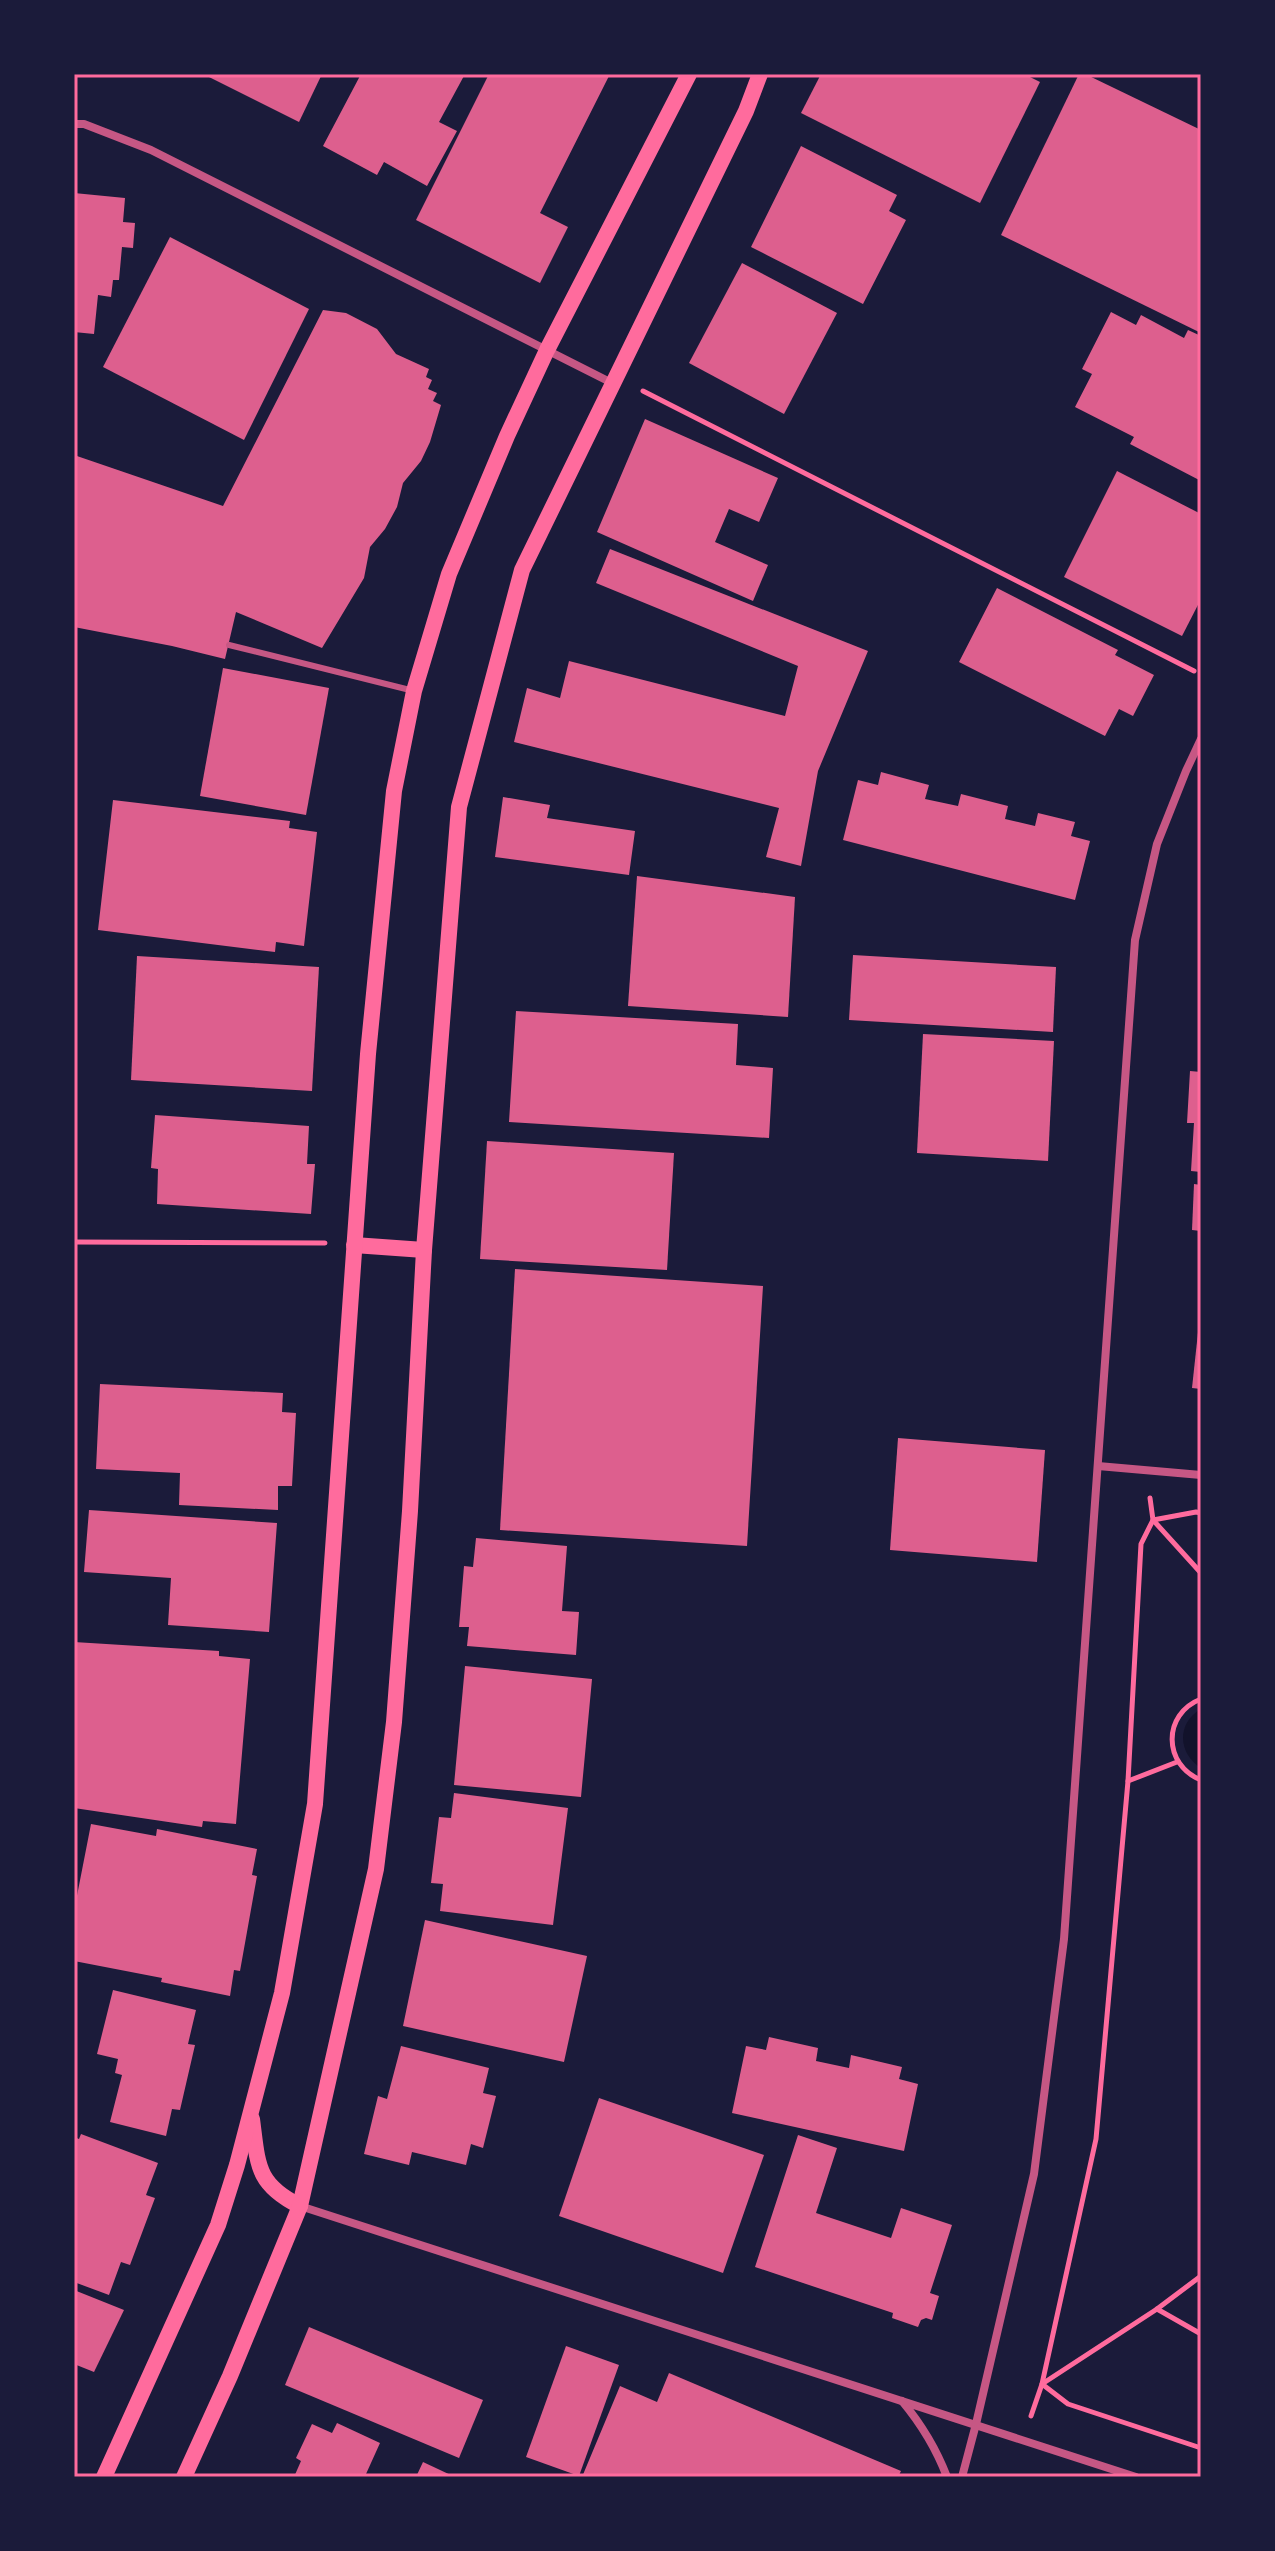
<svg xmlns="http://www.w3.org/2000/svg" width="1275" height="2551" font-family="Merriweather,serif">
  <style>
    .water { fill: #12122b }
    .building { fill: #dd5f8e }
    .lines { fill: none; stroke-linecap: round; stroke-linejoin: round }
    .path { stroke: #ff6b9d; stroke-width: 5 }
    .service { stroke: #c65784; stroke-width: 6 }
    .minor { stroke: #c65784; stroke-width: 8 }
    .secondary { stroke: #ff6b9d; stroke-width: 16 }
    .neatline { fill: none; stroke: #ff6b9d; stroke-width: 3 }
  </style>
  <rect width="100%" height="100%" fill="#1b1b3a"/>
  <!-- water -->
  <path class="water" d="M1201,1709v59c-23,-14 -25,-45 0,-59z"/>
  <!-- building -->
  <g class="building">
    <path d="M208,74h114l-23,48 -92,-46z"/>
    <path d="M361,74h104l-26,48 18,9 -30,55 -43,-24 -7,13 -54,-29z"/>
    <path d="M489,74h121l-70,139 28,14 -28,56 -124,-63z"/>
    <path d="M821,74h203l16,8 -60,121 -179,-90z"/>
    <path d="M1079,74h6l116,56v203l-200,-98z"/>
    <path d="M801,146l96,49 -8,16 17,9 -43,84 -112,-57z"/>
    <path d="M74,193l51,5 -2,24 12,1 -2,25 -11,-1 -3,33h-6l-2,17 -13,-2 -4,39 -20,-2z"/>
    <path d="M170,237l139,72 -65,131 -141,-73z"/>
    <path d="M742,263l95,50 -53,101 -95,-51z"/>
    <path d="M323,310l23,3 31,16 19,25 33,15 -3,8 6,3 -4,9 9,4 -4,8 8,4 -11,37 -9,19 -18,22 -6,24 -12,22 -15,18 -6,31 -42,70 -86,-36 -11,47 -53,-13 -98,-19v-172l149,51z"/>
    <path d="M1111,312l25,13 5,-10 43,23 4,-8 13,6v145l-71,-37 4,-7 -59,-30 17,-33 -10,-5z"/>
    <path d="M645,419l133,59 -19,44 -30,-13 -14,33 53,23 -15,36 -156,-69z"/>
    <path d="M1117,471l84,43v85l-19,37 -118,-59z"/>
    <path d="M610,549l258,102 -50,120 -17,95 -35,-9 13,-49 -265,-66 13,-54 33,10 9,-37 216,55 13,-50 -202,-83z"/>
    <path d="M997,588l121,62 -3,5 39,20 -21,41 -14,-7 -14,27 -146,-74z"/>
    <path d="M223,668l106,20 -23,127 -106,-19z"/>
    <path d="M881,772l48,13 -4,14 33,7 3,-12 47,12 -3,13 30,7 3,-13 37,9 -4,14 19,5 -15,59 -232,-60 15,-60 20,5z"/>
    <path d="M503,797l47,8 -3,13 88,13 -6,44 -134,-18z"/>
    <path d="M113,800l177,21 -1,7 28,4 -13,114 -28,-4 -1,10 -177,-22z"/>
    <path d="M637,876l158,21 -7,120 -160,-11z"/>
    <path d="M853,955l203,12 -3,65 -204,-12z"/>
    <path d="M137,956l182,11 -7,124 -181,-11z"/>
    <path d="M516,1011l222,13 -2,41 37,3 -4,70 -260,-16z"/>
    <path d="M923,1034l131,7 -6,120 -131,-8z"/>
    <path d="M1190,1071l11,1v100l-10,-1 3,-48h-7z"/>
    <path d="M155,1115l154,11 -2,38h8l-4,50 -154,-10 1,-35 -7,-1z"/>
    <path d="M487,1141l187,12 -7,117 -187,-11z"/>
    <path d="M1194,1184l7,1v46l-9,-1z"/>
    <path d="M515,1269l248,17 -16,260 -247,-16z"/>
    <path d="M1199,1323h2v66l-9,-1z"/>
    <path d="M100,1384l183,9 -1,19 14,1 -4,73h-14v24l-99,-5 1,-32 -84,-4z"/>
    <path d="M898,1438l147,12 -8,112 -147,-12z"/>
    <path d="M89,1510l188,13 -8,109 -101,-7 3,-47 -87,-6z"/>
    <path d="M476,1538l91,8 -5,65 17,1 -3,43 -109,-9 2,-19h-10l5,-61 9,1z"/>
    <path d="M74,1642l145,9v5l31,3 -14,165 -33,-3 -1,6 -128,-19z"/>
    <path d="M465,1666l127,13 -11,118 -127,-12z"/>
    <path d="M454,1793l114,15 -15,117 -113,-14 3,-27 -12,-1 8,-66 12,1z"/>
    <path d="M91,1824l65,12 1,-7 100,20 -5,26 5,1 -17,95 -6,-1 -4,26 -69,-14 1,-4 -88,-17v-50z"/>
    <path d="M425,1920l162,36 -23,106 -161,-36z"/>
    <path d="M113,1990l83,20 -8,34 7,1 -15,65 -8,-1 -6,27 -56,-14 12,-47 -7,-2 3,-14 -21,-5z"/>
    <path d="M769,2037l49,11 -2,13 33,7 2,-13 51,12 -3,12 19,5 -14,67 -172,-38 14,-67 20,4z"/>
    <path d="M401,2046l88,22 -6,25 13,3 -13,52 -12,-4 -5,21 -54,-13 -3,13 -45,-11 14,-58 9,3z"/>
    <path d="M599,2098l165,57 -41,118 -164,-57z"/>
    <path d="M81,2134l77,29 -12,32 9,3 -25,67 -9,-3 -12,33 -35,-13v-145l5,2z"/>
    <path d="M798,2135l39,13 -21,65 75,25 10,-30 51,17 -22,68 9,3 -7,24 -6,-2 -5,2 -3,7 -26,-9 1,-5 -138,-46z"/>
    <path d="M74,2290l50,20 -30,62 -20,-8z"/>
    <path d="M309,2327l174,73 -24,58 -174,-73z"/>
    <path d="M566,2346l53,19 -40,111 -53,-19z"/>
    <path d="M669,2373l232,98 -3,6h-316l38,-91 37,16z"/>
    <path d="M337,2423l43,20 -14,31 6,3h-78l7,-16 -5,-3 16,-34 20,9z"/>
    <path d="M423,2462l32,15h-39z"/>
  </g>
  <g class="lines">
    <!-- path -->
    <g class="path">
      <path d="M643,391l551,280"/>
      <path d="M74,1242l251,1"/>
      <path d="M1150,1498l3,22 48,53"/>
      <path d="M1201,1513l-5,-1 -43,8 -12,24 -13,237 -32,358 -54,245 26,20 133,44"/>
      <path d="M1201,1699c-39,15 -38,66 0,81"/>
      <path d="M1128,1781l49,-19"/>
      <path d="M1157,2309l44,25"/>
      <path d="M1031,2416l11,-32 115,-75 44,-33"/>
    </g>
    <!-- service -->
    <path class="service" d="M229,645l185,46"/>
    <!-- minor -->
    <g class="minor">
      <path d="M74,124h10l67,26 461,233"/>
      <path d="M1098,1466l103,9"/>
      <path d="M300,2206l836,271"/>
      <path d="M902,2401c20,24 34,47 45,76"/>
      <path d="M962,2477l14,-53 58,-250 30,-235 71,-999 22,-96 29,-73 15,-32"/>
    </g>
    <!-- secondary -->
    <g class="secondary">
      <path d="M354,1245l70,5"/>
      <path d="M252,2119c6,46 4,65 48,87"/>
      <path d="M104,2477l114,-252 19,-60 45,-172 33,-189 53,-750 26,-263 20,-100 35,-117 58,-138 40,-86 142,-276"/>
      <path d="M184,2477l46,-101 70,-170 76,-337 18,-147 16,-211 14,-261 35,-443 63,-237 224,-459 14,-37"/>
    </g>
  </g>
  <!-- border -->
  <rect width="1275" height="2551" fill="none" stroke="#1b1b3a" stroke-width="152"/>
  <rect x="76" y="76" width="1123" height="2399" class="neatline"/>
</svg>
